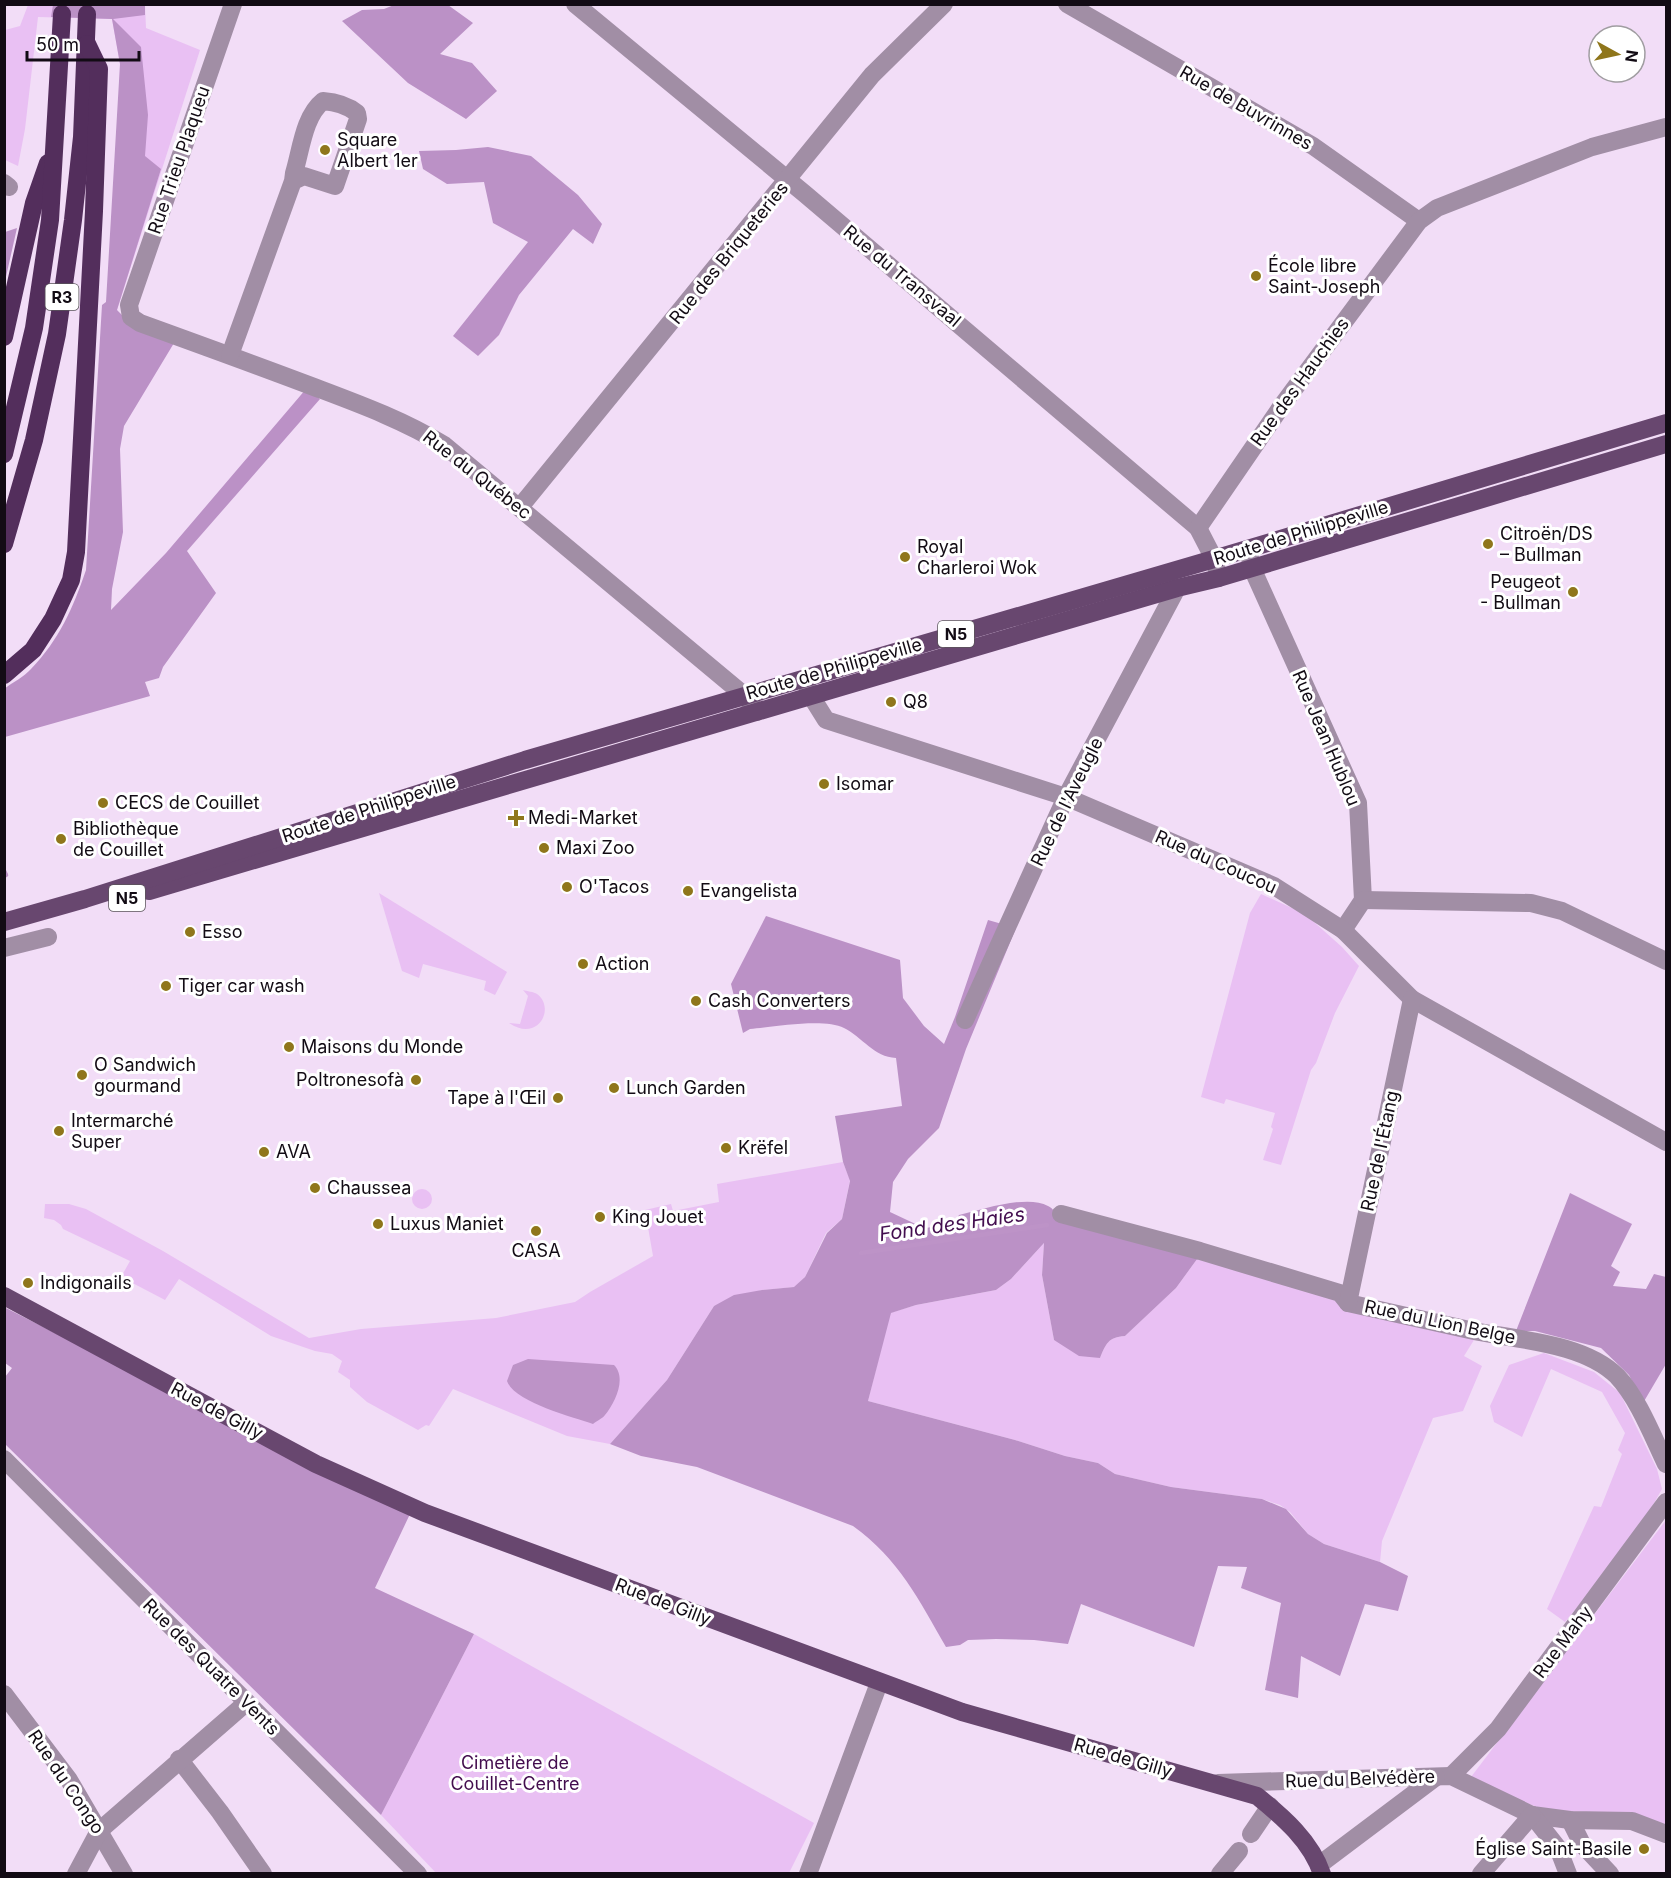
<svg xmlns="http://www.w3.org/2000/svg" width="1671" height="1878" font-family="Inter,sans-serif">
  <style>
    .green { fill: #e9c0f3 }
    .forest { fill: #bb91c6 }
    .water { fill: #bd93c7 }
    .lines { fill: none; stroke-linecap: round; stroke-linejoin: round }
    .stream { stroke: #bd93c7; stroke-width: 4.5 }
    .minor { stroke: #a18ea5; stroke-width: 18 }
    .major { stroke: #68476f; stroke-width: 18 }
    .highway { stroke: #532e5c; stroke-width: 18 }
    .poi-dot { fill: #8f761b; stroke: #fff; stroke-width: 2 }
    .labels { text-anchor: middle; stroke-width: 6; stroke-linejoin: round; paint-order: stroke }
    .shield { fill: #fff; stroke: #59545a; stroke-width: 1.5 }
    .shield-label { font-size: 16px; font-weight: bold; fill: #120b14 }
    .street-label { font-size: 18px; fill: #120b14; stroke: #fff }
    .poi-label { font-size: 18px; fill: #120b14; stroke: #fff; text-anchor: start }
    .park-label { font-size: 18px; fill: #430d4e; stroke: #fff }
    .water-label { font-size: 20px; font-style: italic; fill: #430e4f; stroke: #fff }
  </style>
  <rect width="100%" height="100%" fill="#f2ddf7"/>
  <!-- green -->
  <g class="green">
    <path d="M28,5h117l1,23 54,22 -83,260 3,-246 -8,-45 -74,-2 -13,112 -7,37 -13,-6v-130l15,-4z"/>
    <path d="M379,893l128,79 -12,23 -11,-5 2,-9 -63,-17 -4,14 -17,-7z"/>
    <path d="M1261,894l44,20 37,33 17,19 -24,47 -19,50 -5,7 -30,95 -18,-5 10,-31 -2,-2 4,-14 -49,-14 -2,5 -23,-7 49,-184z"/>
    <path d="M523,990c4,1 11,2 14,4 19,14 1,49 -28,29l11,1 8,-28z"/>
    <path d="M843,1162l7,18 -8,39 -16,14 -21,44 -10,10 -33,3 -48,16 -47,74 -57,64 -43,-8 -114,-47 -24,37 -3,-1 -8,5 -51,-28 -17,-15v-7l-12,-8 4,-11 -10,-7 -17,-3 -44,-15 -92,-57 -14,21 -44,-23 9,-16 -67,-32 -2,-4 -7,-5 -10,-2 1,-14h24l17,5 77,42 146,87 52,-9 135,-11 79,-16 15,-10 63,-36 -8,-46 26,-6 2,7 46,-9 -2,-18z"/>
    <circle cx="422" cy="1199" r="10"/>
    <path d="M1044,1243l-2,32 12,65 46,18c6,-14 8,-21 25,-22l51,-48 24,-33 279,77 -15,24 18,10 -19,45 -30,7 -51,123 -2,21 -56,-18 -16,-10 -18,-22 -10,-7 -18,-6 -91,-12 -56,-13 -17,-11 -33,-7 -50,-16 -147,-39 22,-88 26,-8 80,-15 15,-11z"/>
    <path d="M1544,1353l50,19 26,21 37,76 5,20 -27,48 -70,85 -18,-13 47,-103 7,1 21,-53 -4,-4 7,-17 -23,-41 -51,-23 -29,68 -28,-15 -4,-16 19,-41z"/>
    <path d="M1666,1520v308l-123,-19 -28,-10 -44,-22z"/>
    <path d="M474,1634l340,189 -25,50 -352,1 -56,-59z"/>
  </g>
  <!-- forest -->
  <g class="forest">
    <path d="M53,5h92v10l-32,4 28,28 7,68 -3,41 16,13 -44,141 11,11 46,22 -50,83 -4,23 3,83 -11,57 -1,21 55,-57 140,-164 14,10 -133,152 29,42 -53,74 -4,11 -14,4 5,14 -145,41 -1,-48c9,-7 20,-12 27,-20 28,-29 42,-61 55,-99l16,-265 4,-3 14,-238 -8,-45 -61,-2z"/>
    <path d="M394,5h54l25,18 -33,31 32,9 25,28 -31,28 -58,-36 -66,-62 20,-11 22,-1z"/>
    <path d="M488,147l43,9 47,39 24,29 -9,20 -20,-15 -54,66 -20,40 -21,21 -25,-20 75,-94 -35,-19 -9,-41 -37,2 -24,-15 -4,-18 37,-1z"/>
    <path d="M17,228l-12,53v-49z"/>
    <path d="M766,916l134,44 3,38 21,28 20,18 11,-27 33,-97 28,8 -50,121 -27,79 -31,31 -15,23 -3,30 34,16 29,-3 6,-10c23,-5 68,-21 89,-9 5,2 9,9 13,14l139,35 -24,33 -51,48c-17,1 -19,8 -25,22l-21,-2 -25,-16 -12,-65 2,-32 -33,36 -15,11 -80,15 -25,8 -23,88 147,39 50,16 33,7 17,11 56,13 91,12 24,10 22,25 16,10 56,18 28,14 -10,35 -33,-7 -25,72 -39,-20 -3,42 -33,-8 16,-87 -40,-15 6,-21 -29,-1 -24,81 -113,-43 -13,40 -34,-4 -38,-1 -28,1 -8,5 -14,2c-27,-47 -47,-88 -93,-121l-156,-59 -56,-11 -31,-12 57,-64 47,-74 20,-11 28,-5 32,-3 11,-10 22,-44 15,-14 8,-38 -7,-19 -8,-46 67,-10 -6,-48c-22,-1 -34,-21 -52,-30 -20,-10 -71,-1 -94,1l-7,4 -12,-49z"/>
    <path d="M1570,1193l62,31 -21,42 9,6 -7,14 33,3 8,-15 12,3v87l-23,39 -14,-28 -28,-27 -66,-17h-19z"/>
    <path d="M4,1307l406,207 -35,74 99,46 -93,181 -376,-371v-67l7,-9 -7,-5z"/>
  </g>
  <!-- water -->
  <path class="water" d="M528,1359l86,6c13,13 1,38 -9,50 -3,4 -9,6 -12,9 -21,-7 -79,-22 -86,-43l6,-16z"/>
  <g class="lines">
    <!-- stream -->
    <g class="stream">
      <path d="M4,871l2,4"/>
      <path d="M861,1253l186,-28"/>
    </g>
    <!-- minor -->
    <g class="minor">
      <path d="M233,4l-104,301 2,12 9,6c58,21 116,42 174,64 45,17 89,33 130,58l301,251 12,16"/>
      <path d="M575,4l230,190 393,334 16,31 5,19"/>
      <path d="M1067,4l246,142 106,75"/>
      <path d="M4,183l5,4"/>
      <path d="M230,355l63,-174 11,-5 31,10 23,-67 -1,-6c-10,-8 -21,-11 -34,-12 -19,15 -22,49 -29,72l-1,8"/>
      <path d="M520,507l352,-432 72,-71"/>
      <path d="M1198,528l85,-124 136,-183 18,-13 155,-61 74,-20"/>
      <path d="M1249,553l3,15 106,235 5,97 -20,30"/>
      <path d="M806,683l5,13 15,24 240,77 208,89 69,44 69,69 254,143"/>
      <path d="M1363,900l168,3 31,8 104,50"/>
      <path d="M4,948l44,-11"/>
      <path d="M965,1020l101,-223 111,-209"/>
      <path d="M1061,1214l139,37 140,42 8,10c42,9 84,19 126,28 44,9 110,12 143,45 21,22 36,61 49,88"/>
      <path d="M1348,1303l64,-304"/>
      <path d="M4,1459l414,415"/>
      <path d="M4,1694l65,86 55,94"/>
      <path d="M179,1759l41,53 43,62"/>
      <path d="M1451,1776l47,-47 168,-227"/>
      <path d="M1218,1783l233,-7 81,39 38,5 62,1 34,13"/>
      <path d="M1532,1815l26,33 10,26"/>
      <path d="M1570,1820l12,24 28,30"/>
      <path d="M1251,1834l19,-28"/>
      <path d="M1319,1865l117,-88"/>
      <path d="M76,1874l23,-43 147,-128"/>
      <path d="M808,1874l71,-191"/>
      <path d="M1220,1874l19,-23"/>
      <path d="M1481,1874l51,-59"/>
    </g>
    <!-- major -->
    <g class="major">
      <path d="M149,891l1028,-303 42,-10 447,-134"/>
      <path d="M4,922l81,-23 440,-139 689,-201 452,-136"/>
      <path d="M4,1296l312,168 109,49 537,199 295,84c26,21 54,45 65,78"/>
    </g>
    <!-- highway -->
    <g class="highway">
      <path d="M4,337l30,-134 14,-40"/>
      <path d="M4,454l30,-126 16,-108 12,-206"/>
      <path d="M4,544l30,-104 23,-106 16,-114 9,-83 5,-123"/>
      <path d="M4,675l29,-25 20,-31 18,-39 5,-28 18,-341 5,-142 -12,-25"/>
    </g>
  </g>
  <!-- markers -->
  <g class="poi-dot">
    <circle cx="325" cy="150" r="6"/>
    <circle cx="1256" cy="276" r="6"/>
    <circle cx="1488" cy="544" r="6"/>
    <circle cx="905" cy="557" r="6"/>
    <circle cx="1573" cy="592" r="6"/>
    <circle cx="891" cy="702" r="6"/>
    <circle cx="824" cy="784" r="6"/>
    <circle cx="103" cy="803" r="6"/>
    <path d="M513 809h6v6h6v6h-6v6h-6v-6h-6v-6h6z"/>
    <circle cx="61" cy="839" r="6"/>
    <circle cx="544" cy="848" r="6"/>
    <circle cx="567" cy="887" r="6"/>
    <circle cx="688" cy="891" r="6"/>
    <circle cx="190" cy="932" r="6"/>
    <circle cx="583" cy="964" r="6"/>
    <circle cx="166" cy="986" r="6"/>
    <circle cx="696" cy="1001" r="6"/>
    <circle cx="289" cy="1047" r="6"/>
    <circle cx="82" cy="1075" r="6"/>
    <circle cx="416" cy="1080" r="6"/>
    <circle cx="614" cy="1088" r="6"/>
    <circle cx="558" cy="1098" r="6"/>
    <circle cx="59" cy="1131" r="6"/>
    <circle cx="726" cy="1148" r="6"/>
    <circle cx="264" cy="1152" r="6"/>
    <circle cx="315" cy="1188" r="6"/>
    <circle cx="600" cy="1217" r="6"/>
    <circle cx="378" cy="1224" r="6"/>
    <circle cx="536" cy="1231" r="6"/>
    <circle cx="28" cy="1283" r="6"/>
    <circle cx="1644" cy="1849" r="6"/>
  </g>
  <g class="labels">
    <!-- shield labels -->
    <g class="shield">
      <rect x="45.5" y="284" width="33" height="26" rx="4.5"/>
      <rect x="938" y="621" width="36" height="26" rx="4.5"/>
      <rect x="109" y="885" width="36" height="26" rx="4.5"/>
    </g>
    <g class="shield-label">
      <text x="62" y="303">R3</text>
      <text x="956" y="640">N5</text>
      <text x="127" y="904">N5</text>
    </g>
    <!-- street labels -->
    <g class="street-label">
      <text transform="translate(1246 108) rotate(30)" y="6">Rue de Buvrinnes</text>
      <text transform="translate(179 160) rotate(-71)" y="6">Rue Trieu Plaqueu</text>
      <text transform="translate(729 253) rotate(-51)" y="6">Rue des Briqueteries</text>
      <text transform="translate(902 276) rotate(40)" y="6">Rue du Transvaal</text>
      <text transform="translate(1300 382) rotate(-54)" y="6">Rue des Hauchies</text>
      <text transform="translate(477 475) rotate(38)" y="6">Rue du Québec</text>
      <text transform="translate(1301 533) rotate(-17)" y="6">Route de Philippeville</text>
      <text transform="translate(834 669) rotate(-16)" y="6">Route de Philippeville</text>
      <text transform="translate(1326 738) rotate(67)" y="6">Rue Jean Hublou</text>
      <text transform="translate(1067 802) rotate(-64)" y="6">Rue de l'Aveugle</text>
      <text transform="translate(369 809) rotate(-18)" y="6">Route de Philippeville</text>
      <text transform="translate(1216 862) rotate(24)" y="6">Rue du Coucou</text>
      <text transform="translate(1380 1151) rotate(-78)" y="6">Rue de l'Étang</text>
      <text transform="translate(1440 1322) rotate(12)" y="6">Rue du Lion Belge</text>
      <text transform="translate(217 1411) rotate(28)" y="6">Rue de Gilly</text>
      <text transform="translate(663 1602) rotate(21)" y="6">Rue de Gilly</text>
      <text transform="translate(1563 1642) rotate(-53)" y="6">Rue Mahy</text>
      <text transform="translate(211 1667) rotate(45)" y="6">Rue des Quatre Vents</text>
      <text transform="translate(1123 1758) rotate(16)" y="6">Rue de Gilly</text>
      <text transform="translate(1360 1779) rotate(-2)" y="6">Rue du Belvédère</text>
      <text transform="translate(66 1782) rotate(56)" y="6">Rue du Congo</text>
    </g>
    <!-- poi labels -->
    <g class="poi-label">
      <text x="337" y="146">Square<tspan x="337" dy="21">Albert 1er</tspan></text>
      <text x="1268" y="272">École libre<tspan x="1268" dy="21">Saint-Joseph</tspan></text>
      <text x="1500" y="540">Citroën/DS<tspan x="1500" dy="21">– Bullman</tspan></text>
      <text x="917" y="553">Royal<tspan x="917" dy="21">Charleroi Wok</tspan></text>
      <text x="1561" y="588" text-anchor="end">Peugeot<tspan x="1561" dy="21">- Bullman</tspan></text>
      <text x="903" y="708">Q8</text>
      <text x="836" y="790">Isomar</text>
      <text x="115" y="809">CECS de Couillet</text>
      <text x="528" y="824">Medi-Market</text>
      <text x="73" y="835">Bibliothèque<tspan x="73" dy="21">de Couillet</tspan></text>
      <text x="556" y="854">Maxi Zoo</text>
      <text x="579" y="893">O'Tacos</text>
      <text x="700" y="897">Evangelista</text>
      <text x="202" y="938">Esso</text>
      <text x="595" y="970">Action</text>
      <text x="178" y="992">Tiger car wash</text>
      <text x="708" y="1007">Cash Converters</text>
      <text x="301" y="1053">Maisons du Monde</text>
      <text x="94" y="1071">O Sandwich<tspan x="94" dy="21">gourmand</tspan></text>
      <text x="404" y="1086" text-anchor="end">Poltronesofà</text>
      <text x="626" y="1094">Lunch Garden</text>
      <text x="546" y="1104" text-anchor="end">Tape à l'Œil</text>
      <text x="71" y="1127">Intermarché<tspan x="71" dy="21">Super</tspan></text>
      <text x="738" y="1154">Krëfel</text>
      <text x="276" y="1158">AVA</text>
      <text x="327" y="1194">Chaussea</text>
      <text x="612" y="1223">King Jouet</text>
      <text x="390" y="1230">Luxus Maniet</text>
      <text x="536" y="1257" text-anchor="middle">CASA</text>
      <text x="40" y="1289">Indigonails</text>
      <text x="1632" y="1855" text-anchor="end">Église Saint-Basile</text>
    </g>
    <!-- park labels -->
    <g class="park-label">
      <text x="515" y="1769">Cimetière de<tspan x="515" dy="21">Couillet-Centre</tspan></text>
    </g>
    <!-- water labels -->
    <g class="water-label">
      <text transform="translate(952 1224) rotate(-8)" y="7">Fond des Haies</text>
    </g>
  </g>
  <!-- border -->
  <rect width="1671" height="1878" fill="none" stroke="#120b14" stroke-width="12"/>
  <!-- north arrow -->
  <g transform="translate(1617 54) rotate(98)"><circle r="28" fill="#ffffff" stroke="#a09da1" stroke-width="1.5"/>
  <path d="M0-4.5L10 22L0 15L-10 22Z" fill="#8f761b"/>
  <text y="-9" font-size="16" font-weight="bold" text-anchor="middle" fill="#120b14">N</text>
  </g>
  <!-- scale -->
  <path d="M27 51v9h112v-9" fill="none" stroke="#120b14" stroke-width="3"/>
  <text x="36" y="51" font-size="18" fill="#120b14" stroke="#ffffff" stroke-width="4.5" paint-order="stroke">50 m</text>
</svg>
